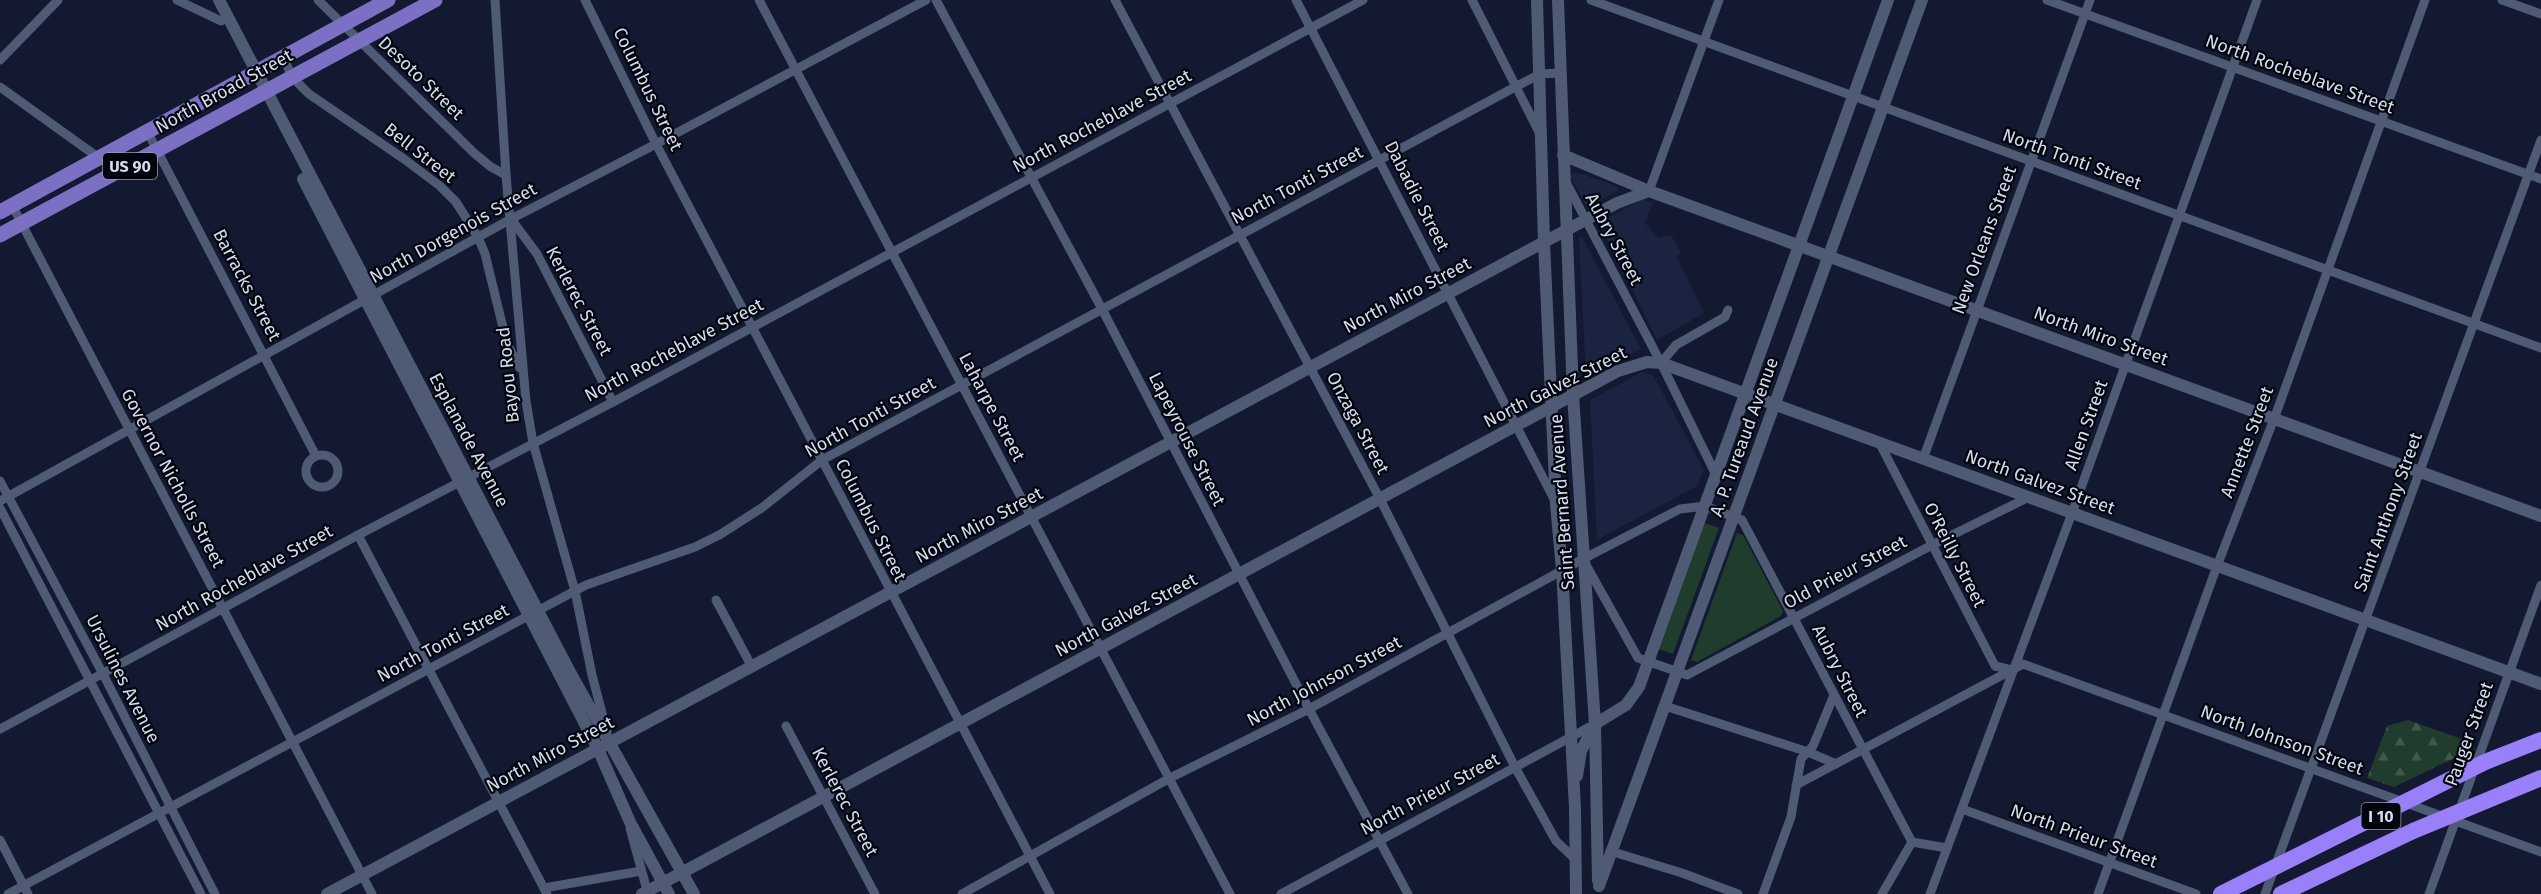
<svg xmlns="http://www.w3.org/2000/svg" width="2541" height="894" font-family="'Fira Sans',sans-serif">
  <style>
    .built { fill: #1a2340 }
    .green { fill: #1f3c2d }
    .forest { fill: url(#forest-firs) }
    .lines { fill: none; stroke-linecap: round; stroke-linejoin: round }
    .minor { stroke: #4f5a75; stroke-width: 9 }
    .tertiary { stroke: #4f5a75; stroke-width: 12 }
    .primary { stroke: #7b70c4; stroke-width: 15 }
    .motorway { stroke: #997ff8; stroke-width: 16 }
    .labels { text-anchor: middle; stroke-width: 4.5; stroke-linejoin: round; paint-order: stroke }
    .shield { fill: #03050e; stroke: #969ca9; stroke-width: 1.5 }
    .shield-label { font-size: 16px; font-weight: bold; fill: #d5dcec }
    .street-label { font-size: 18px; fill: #d5dcec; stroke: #03050e }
  </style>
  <defs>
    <pattern id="forest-firs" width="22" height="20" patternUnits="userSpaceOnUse" patternTransform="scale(1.5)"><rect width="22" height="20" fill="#1f3c2d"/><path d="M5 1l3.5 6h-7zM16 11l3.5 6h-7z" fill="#3f584c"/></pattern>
  </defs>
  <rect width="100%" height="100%" fill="#121930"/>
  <!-- built -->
  <g class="built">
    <path d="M1576,172l41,14 2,4 -32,17 -17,-31z"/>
    <path d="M1641,200l12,2 -8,21 14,15 12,-3 10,17 -4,5 27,56 -47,27 -58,-117z"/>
    <path d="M1582,237l59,112 -55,29 -7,-139z"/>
    <path d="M1642,372l11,3 51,95 -7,16 -100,54 -7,-140z"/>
  </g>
  <!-- green -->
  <g class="green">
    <path d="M1704,523l15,5 -46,126 -15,-5z"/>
    <path d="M1737,533l6,2 40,76 -2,5 -84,46 -6,-2z"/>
  </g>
  <!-- forest -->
  <path class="forest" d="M2408,720l65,23 -2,7 -77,37 -27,-9 20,-52z"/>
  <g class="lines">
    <!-- minor -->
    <g class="minor">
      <path d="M177,0l44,21"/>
      <path d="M318,0l156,153 17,14 15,8"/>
      <path d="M495,0l11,175 20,226 7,42 42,148 17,84 15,57"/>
      <path d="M585,0l71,144 394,750"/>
      <path d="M759,0l471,894"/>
      <path d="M936,0l166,309 207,400 99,185"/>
      <path d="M1115,0l265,499 135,268 41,74 18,17"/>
      <path d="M1296,0l258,499"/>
      <path d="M1472,0l68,134"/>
      <path d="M1591,0l950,348"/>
      <path d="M2047,0l494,179"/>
      <path d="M2502,0l39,14"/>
      <path d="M283,56l9,21 17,17 95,65 36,27 16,16 22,35 7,17 22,90 13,24"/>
      <path d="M0,60l58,-60"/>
      <path d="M0,87l99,71"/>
      <path d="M147,131l169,325"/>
      <path d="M1567,184l94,179 55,112"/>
      <path d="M1649,191l70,-191"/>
      <path d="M12,205l360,689"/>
      <path d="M511,219l26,35 76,148"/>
      <path d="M1661,363l15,-18 49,-28 3,-7"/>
      <path d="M1879,442l116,224 17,4"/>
      <circle cx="322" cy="471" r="16"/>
      <path d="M1923,459l167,-459"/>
      <path d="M0,481l103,193 112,220"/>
      <path d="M0,501l511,-282 145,-75 270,-144"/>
      <path d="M0,508l201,386"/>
      <path d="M358,535l189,359"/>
      <path d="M1585,563l53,95 49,17 245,-130 97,-48"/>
      <path d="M716,600l36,67"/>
      <path d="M1665,706l143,46 28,12"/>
      <path d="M786,726l89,168"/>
      <path d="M0,729l358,-194 255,-133 750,-402"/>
      <path d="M1796,785l227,-121 518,188"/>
      <path d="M1962,809l234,85"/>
      <path d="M630,828l18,66"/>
      <path d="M0,840l28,54"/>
      <path d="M1610,851l72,22 56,21"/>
      <path d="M544,888l97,-17"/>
      <path d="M8,894l578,-309 109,-38 26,-13 42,-27 59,-47 695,-374 23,-12 20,-1"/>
      <path d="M962,894l208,-116 139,-69 274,-150 97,-50 25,-3 37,14 170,322 35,6"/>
      <path d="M1281,894l314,-170"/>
      <path d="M1763,894l28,-77 10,-58 12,-13 21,-51"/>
      <path d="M1882,894l30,-52"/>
      <path d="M1930,894l142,-381 185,-513"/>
      <path d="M2098,894l119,-328 60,-155 148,-411"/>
      <path d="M2265,894l276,-754"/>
      <path d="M2429,894l112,-309"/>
    </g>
    <!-- tertiary -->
    <g class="tertiary">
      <path d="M219,0l352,674 123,220"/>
      <path d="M1537,0l7,242 12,262 6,66 13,238 1,86"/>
      <path d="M1558,0l15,395 22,329 3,157"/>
      <path d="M1563,155l86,36"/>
      <path d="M303,179l295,570 32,73 39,72"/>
      <path d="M1577,776l4,-25 14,-27 31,-19 13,-18 249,-687"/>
      <path d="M1599,886l323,-886"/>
      <path d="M327,894l1290,-691 32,-12 892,325"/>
      <path d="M642,894l976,-523 29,-9 14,1 880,321"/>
    </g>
    <!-- primary -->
    <g class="primary">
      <path d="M0,212l388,-212"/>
      <path d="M0,235l435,-235"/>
    </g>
    <!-- motorway -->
    <g class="motorway">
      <path d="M2221,894l264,-132 56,-22"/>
      <path d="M2281,894l132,-63 128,-53"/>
    </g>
  </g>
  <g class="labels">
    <!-- shield labels -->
    <g class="shield">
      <rect x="103" y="153" width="54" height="26" rx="4.5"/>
      <rect x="2361.5" y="803" width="39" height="26" rx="4.5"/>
    </g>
    <g class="shield-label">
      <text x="130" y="172">US 90</text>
      <text x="2381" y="822">I 10</text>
    </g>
    <!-- street labels -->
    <g class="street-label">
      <text transform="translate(2300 74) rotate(20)" y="6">North Rocheblave Street</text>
      <text transform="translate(421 78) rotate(44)" y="6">Desoto Street</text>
      <text transform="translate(648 89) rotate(64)" y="6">Columbus Street</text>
      <text transform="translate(224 91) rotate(-29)" y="6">North Broad Street</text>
      <text transform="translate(1102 121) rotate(-28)" y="6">North Rocheblave Street</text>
      <text transform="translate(420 153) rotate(38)" y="6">Bell Street</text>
      <text transform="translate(2072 159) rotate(20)" y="6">North Tonti Street</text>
      <text transform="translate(1297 185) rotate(-28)" y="6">North Tonti Street</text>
      <text transform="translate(1417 196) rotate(63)" y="6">Dabadie Street</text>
      <text transform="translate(453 233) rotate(-29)" y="6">North Dorgenois Street</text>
      <text transform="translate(1614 239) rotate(62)" y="6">Aubry Street</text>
      <text transform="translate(1984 240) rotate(-70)" y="6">New Orleans Street</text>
      <text transform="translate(247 285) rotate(62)" y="6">Barracks Street</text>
      <text transform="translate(1407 295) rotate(-28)" y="6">North Miro Street</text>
      <text transform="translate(579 301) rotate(62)" y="6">Kerlerec Street</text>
      <text transform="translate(2101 336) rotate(20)" y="6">North Miro Street</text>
      <text transform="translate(674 350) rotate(-28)" y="6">North Rocheblave Street</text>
      <text transform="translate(508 375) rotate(-96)" y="6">Bayou Road</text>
      <text transform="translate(1555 387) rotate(-27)" y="6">North Galvez Street</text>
      <text transform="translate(992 407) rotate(62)" y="6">Laharpe Street</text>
      <text transform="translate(870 417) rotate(-29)" y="6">North Tonti Street</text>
      <text transform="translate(1358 423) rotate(62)" y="6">Onzaga Street</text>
      <text transform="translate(2086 425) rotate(-70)" y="6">Allen Street</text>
      <text transform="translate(1744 437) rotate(-70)" y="6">A. P. Tureaud Avenue</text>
      <text transform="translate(1187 439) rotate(63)" y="6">Lapeyrouse Street</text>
      <text transform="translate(469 440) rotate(62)" y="6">Esplanade Avenue</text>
      <text transform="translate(2247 442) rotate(-69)" y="6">Annette Street</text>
      <text transform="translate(173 478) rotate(62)" y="6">Governor Nicholls Street</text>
      <text transform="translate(2040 482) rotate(20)" y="6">North Galvez Street</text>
      <text transform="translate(1562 502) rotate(-94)" y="6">Saint Bernard Avenue</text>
      <text transform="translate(2388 512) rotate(-70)" y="6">Saint Anthony Street</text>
      <text transform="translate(871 520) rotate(63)" y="6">Columbus Street</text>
      <text transform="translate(979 525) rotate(-28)" y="6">North Miro Street</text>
      <text transform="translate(1955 555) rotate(63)" y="6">O'Reilly Street</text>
      <text transform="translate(1845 572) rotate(-28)" y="6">Old Prieur Street</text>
      <text transform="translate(244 578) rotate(-29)" y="6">North Rocheblave Street</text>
      <text transform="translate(1126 615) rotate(-28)" y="6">North Galvez Street</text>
      <text transform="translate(443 643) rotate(-28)" y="6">North Tonti Street</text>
      <text transform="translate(1840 671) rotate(63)" y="6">Aubry Street</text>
      <text transform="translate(123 679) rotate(63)" y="6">Ursulines Avenue</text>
      <text transform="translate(1324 681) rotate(-28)" y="6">North Johnson Street</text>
      <text transform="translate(2469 734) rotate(-70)" y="6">Pauger Street</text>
      <text transform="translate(2282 740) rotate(20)" y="6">North Johnson Street</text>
      <text transform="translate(550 754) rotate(-28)" y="6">North Miro Street</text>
      <text transform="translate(1430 794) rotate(-28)" y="6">North Prieur Street</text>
      <text transform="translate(845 802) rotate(62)" y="6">Kerlerec Street</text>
      <text transform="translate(2084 836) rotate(20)" y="6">North Prieur Street</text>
    </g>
  </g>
</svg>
